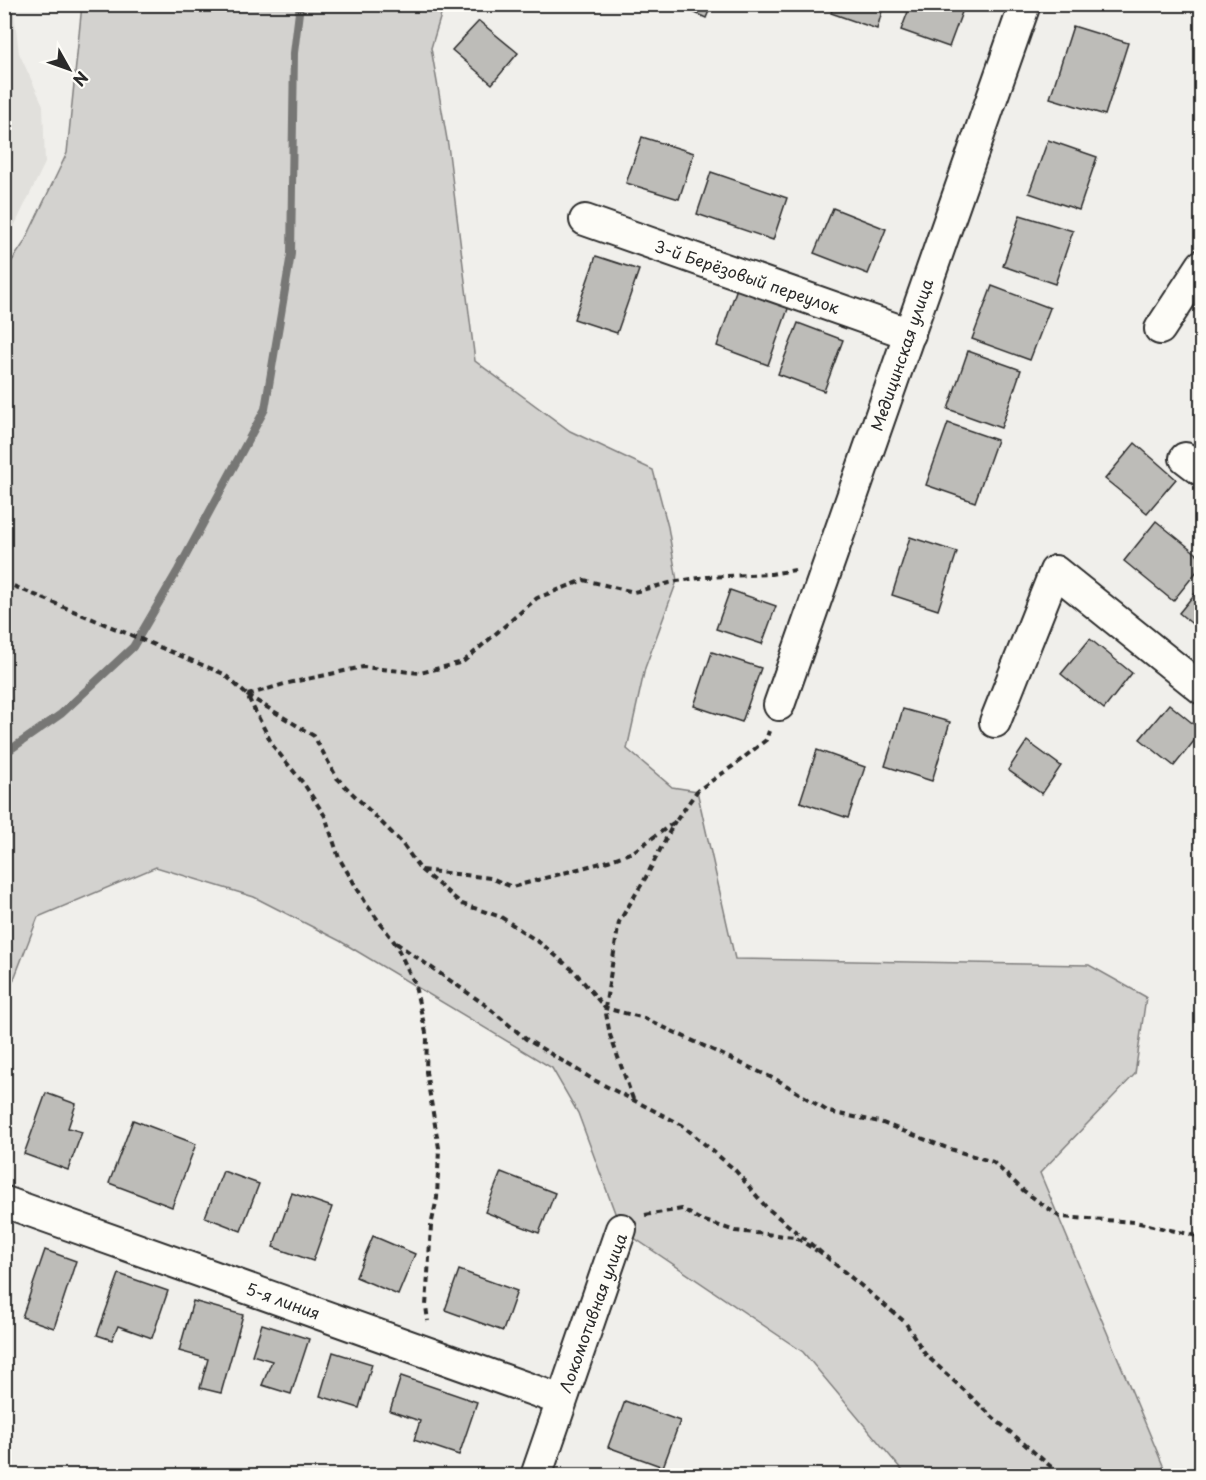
<svg xmlns="http://www.w3.org/2000/svg" width="1206" height="1480" font-family="'Playpen Sans',sans-serif">
  <style>
    .built { fill: #e1e0dc }
    .green { fill: #d3d2cf; stroke: #7f7e7d; stroke-width: 1.5 }
    .lines { fill: none; stroke-linecap: round; stroke-linejoin: round }
    .stream { stroke: #777775; stroke-width: 8 }
    .building { fill: #bdbcb8; stroke: #2b2b2b; stroke-width: 1.5 }
    .minor-casing { stroke: #2b2b2b; stroke-width: 34 }
    .path { stroke: #2b2b2b; stroke-width: 4; stroke-dasharray: 6 4.5; stroke-linecap: butt }
    .minor { stroke: #fdfcf7; stroke-width: 30 }
    .labels { text-anchor: middle; stroke-width: 4.5; stroke-linejoin: round; paint-order: stroke }
    .street-label { font-size: 16px; fill: #2b2b2b; stroke: #fdfcf7 }
  </style>
  <rect width="100%" height="100%" fill="#f0efeb"/>
  <filter id="ink" filterUnits="userSpaceOnUse"><feTurbulence type="fractalNoise" baseFrequency=".0167" numOctaves="2"/><feDisplacementMap in="SourceGraphic" scale="12" xChannelSelector="R" yChannelSelector="G"/><feConvolveMatrix kernelMatrix="1 2 1 2 8 2 1 2 1" color-interpolation-filters="sRGB"/></filter>
  <g filter="url(#ink)">
    <!-- built -->
    <path class="built" d="M13,4l6,49 24,52 2,58 -34,70 -6,10 -1,-238z"/>
    <!-- green -->
    <path class="green" d="M82,5h362l-13,43 17,97 27,216 95,70 83,39 15,57 9,54 -32,87 -18,81 45,38 25,4 38,168 354,6 57,32 -11,77 -95,99 127,302h-261l-103,-123 -182,-123 -43,-116 -26,-45 -212,-127 -86,-44 -98,-30 -118,50 -33,85v-731l19,-28 43,-90z"/>
    <g class="lines">
      <!-- stream -->
      <path class="stream" d="M4,754l57,-40 72,-67 45,-77 87,-161 26,-155 3,-201 6,-49"/>
    </g>
    <!-- building -->
    <g class="building">
      <path d="M675,4h37l-6,14z"/>
      <path d="M834,4h50l-7,25 -46,-16z"/>
      <path d="M911,4h54l-16,43 -48,-17z"/>
      <path d="M479,21l39,32 -26,31 -40,-34z"/>
      <path d="M1073,26l55,17 -23,72 -55,-17z"/>
      <path d="M642,137l52,16 -15,46 -53,-16z"/>
      <path d="M1048,140l49,17 -18,53 -50,-17z"/>
      <path d="M711,172l76,26 -14,42 -76,-26z"/>
      <path d="M833,208l53,21 -18,45 -54,-21z"/>
      <path d="M1020,215l53,16 -18,53 -52,-18z"/>
      <path d="M596,256l43,14 -22,63 -43,-14z"/>
      <path d="M992,286l58,22 -20,52 -58,-21z"/>
      <path d="M737,288l52,18 -21,59 -51,-19z"/>
      <path d="M798,323l45,17 -19,51 -46,-17z"/>
      <path d="M968,351l53,19 -20,58 -53,-19z"/>
      <path d="M948,423l49,17 -22,62 -49,-17z"/>
      <path d="M1135,443l41,36 -29,34 -42,-34z"/>
      <path d="M1156,521l46,37v7l-29,36 -49,-40z"/>
      <path d="M910,537l47,15 -19,58 -46,-15z"/>
      <path d="M1202,585v47l-23,-19z"/>
      <path d="M730,590l46,16 -14,38 -46,-15z"/>
      <path d="M1090,639l42,34 -28,36 -43,-35z"/>
      <path d="M712,652l49,16 -19,54 -48,-16z"/>
      <path d="M1169,704l33,27 -28,35 -34,-27z"/>
      <path d="M903,709l47,13 -18,59 -47,-15z"/>
      <path d="M1027,741l34,25 -19,28 -34,-24z"/>
      <path d="M817,750l48,17 -17,51 -48,-16z"/>
      <path d="M46,1093l30,11 -8,24 14,4 -14,38 -44,-16z"/>
      <path d="M133,1120l63,24 -24,63 -63,-24z"/>
      <path d="M223,1171l36,13 -18,47 -36,-14z"/>
      <path d="M501,1172l54,21 -16,40 -54,-21z"/>
      <path d="M292,1193l40,14 -19,54 -40,-14z"/>
      <path d="M373,1236l42,18 -17,41 -42,-18z"/>
      <path d="M45,1250l31,11 -22,67 -32,-11z"/>
      <path d="M459,1270l58,21 -14,40 -58,-21z"/>
      <path d="M119,1274l49,17 -16,47 -34,-12 -6,14 -15,-5z"/>
      <path d="M193,1301l50,14 -22,78 -21,-5 8,-29 -29,-8z"/>
      <path d="M262,1324l47,15 -18,55 -29,-9 10,-24 -20,-6z"/>
      <path d="M333,1352l39,12 -13,44 -39,-12z"/>
      <path d="M401,1376l76,26 -18,53 -45,-15 6,-19 -30,-10z"/>
      <path d="M625,1401l55,20 -17,46 -55,-20z"/>
    </g>
    <g class="lines">
      <defs>
        <g id="minor">
          <path d="M585,220l325,114"/>
          <path d="M1160,329l42,-64"/>
          <path d="M1185,458l17,13"/>
          <path d="M779,705l246,-701"/>
          <path d="M995,722l60,-151 147,118"/>
          <path d="M5,1202l556,198"/>
          <path d="M536,1476l85,-247"/>
        </g>
      </defs>
      <!-- minor casing -->
      <use href="#minor" class="minor-casing"/>
      <!-- path -->
      <g class="path">
        <path d="M4,582l220,92 23,21 26,51 31,38 21,32 14,42 28,47 28,38 19,39 13,55 -1,35 13,76 -2,50 -6,28 -5,80 2,15"/>
        <path d="M247,695l67,41 23,42 64,64 20,28 70,8 21,9 96,-26 25,-9 43,-31 21,-30 36,-25 33,-26 3,-9"/>
        <path d="M248,695l36,-11 79,-17 57,6 43,-11 74,-64 47,-18 50,12 43,-11 30,-4 64,-3 24,-4"/>
        <path d="M421,870l41,34 39,13 42,28 32,27 30,36 39,10 137,64 48,30 51,10 67,26 46,14 31,29 36,26 75,5 67,15"/>
        <path d="M396,943l88,61 42,35 68,41 88,45 53,45 31,37 139,115 20,32 71,66 66,56"/>
        <path d="M633,1099l-23,-64 -5,-27 14,-86 27,-45 29,-56"/>
        <path d="M645,1215l37,-6 17,10 36,12 60,6 22,14"/>
      </g>
      <!-- minor -->
      <use href="#minor" class="minor"/>
    </g>
  </g>
  <g class="labels">
    <!-- street labels -->
    <g class="street-label">
      <text transform="translate(747 277) rotate(19)" y="6">3-й Берёзовый переулок</text>
      <text transform="translate(902 355) rotate(-71)" y="6">Медицинская улица</text>
      <text transform="translate(283 1301) rotate(20)" y="6">5-я линия</text>
      <text transform="translate(593 1313) rotate(-70)" y="6">Локомотивная улица</text>
    </g>
  </g>
  <!-- margin -->
  <rect width="1206" height="1480" fill="none" stroke="#fdfcf7" stroke-width="24"/>
  <rect x="12" y="12" width="1182" height="1456" fill="none" stroke="#2b2b2b" stroke-width="2" filter="url(#ink)"/>
  <!-- north arrow -->
  <g transform="translate(69 69) rotate(130)" stroke="#fdfcf7" stroke-width="4.5" paint-order="stroke">
  <path d="M0-4.5L10 22L0 15L-10 22Z" fill="#2b2b2b"/>
  <text y="-9" font-size="16" font-weight="bold" text-anchor="middle" fill="#2b2b2b">N</text>
  </g>
</svg>
